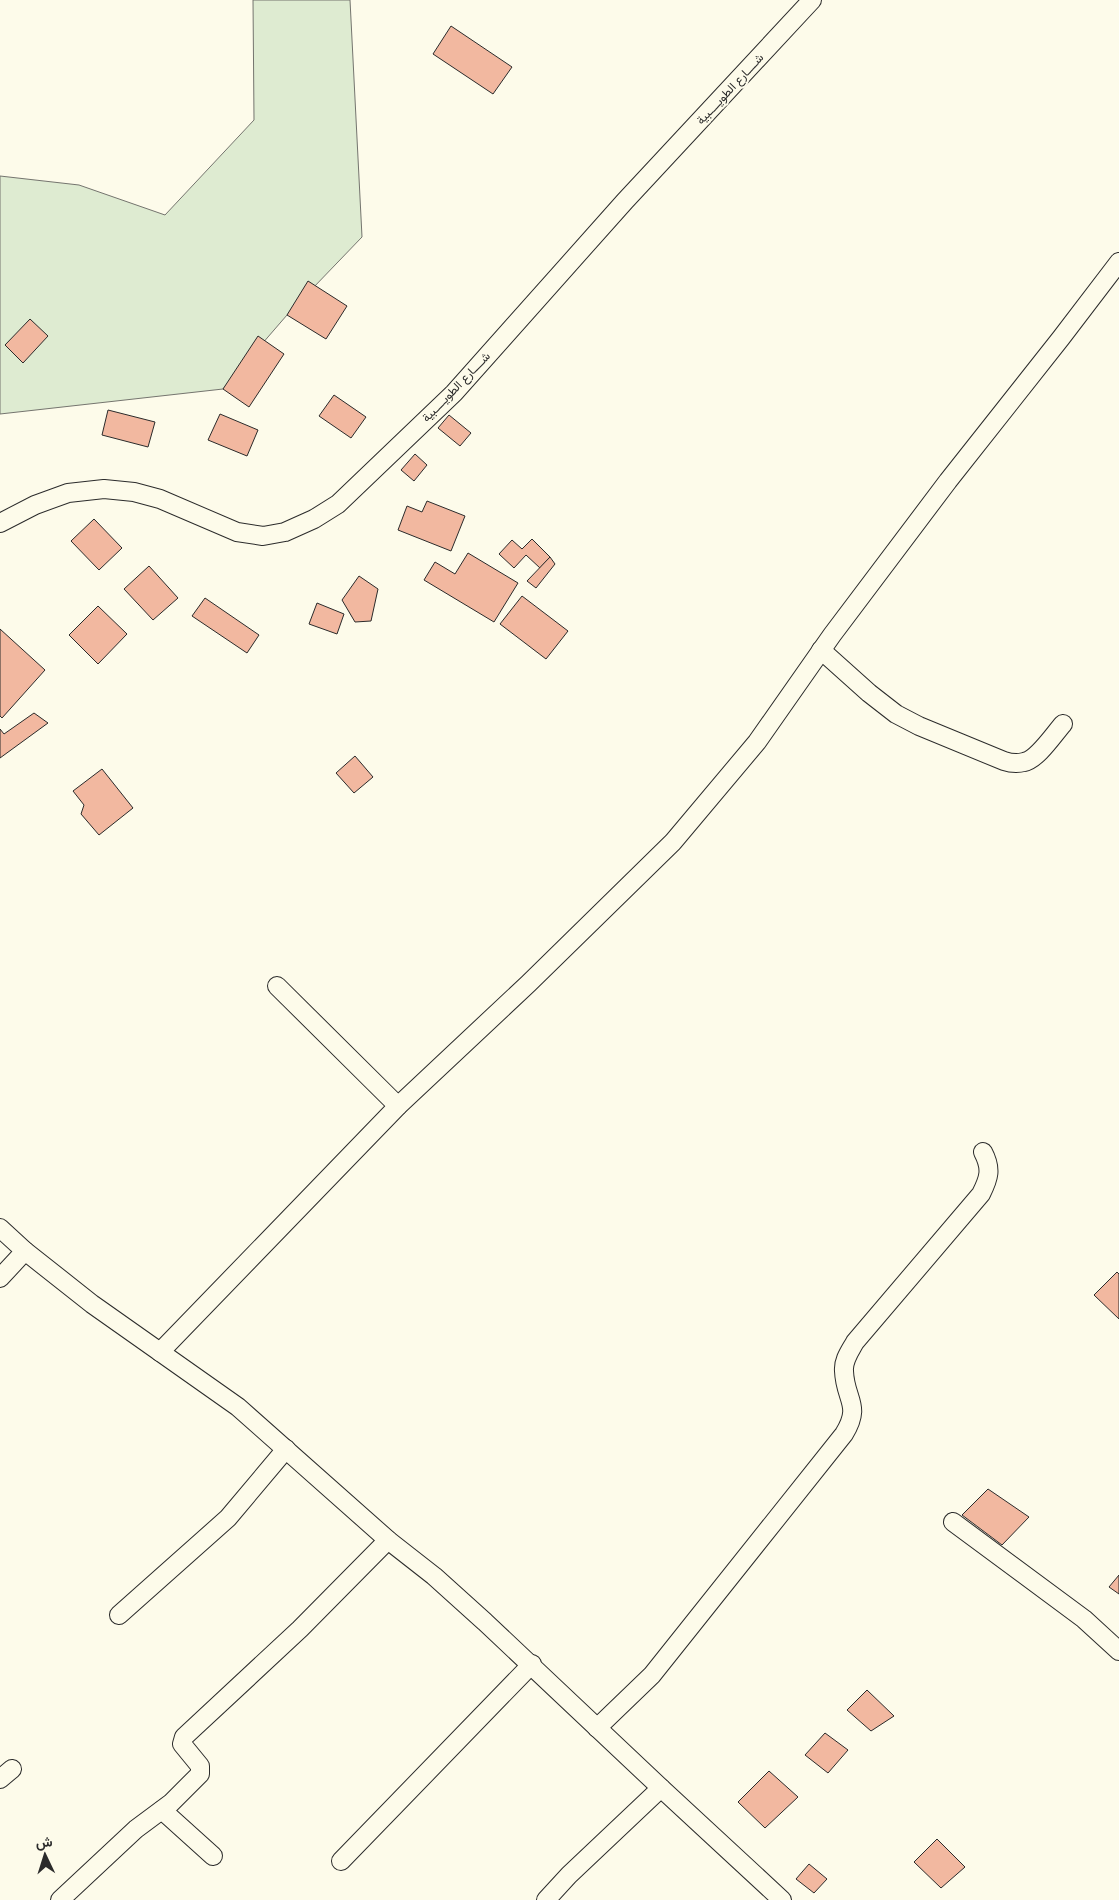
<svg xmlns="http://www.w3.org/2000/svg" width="1119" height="1900" font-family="'Fira Sans',Vazirmatn,sans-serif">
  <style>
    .green { fill: #deebd1; stroke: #74746e }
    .building { fill: #f2b8a0; stroke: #2b2b2b }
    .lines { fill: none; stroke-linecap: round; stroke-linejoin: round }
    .minor-casing { stroke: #2b2b2b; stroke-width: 20 }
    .minor { stroke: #fdfbea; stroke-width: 18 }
    .labels { text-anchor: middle; stroke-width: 4; stroke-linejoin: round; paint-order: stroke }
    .street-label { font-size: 12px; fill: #2b2b2b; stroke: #fdfbea }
  </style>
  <rect width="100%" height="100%" fill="#fdfbea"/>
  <!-- green -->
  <path class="green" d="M253,0h97l12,237 -75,78 -64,74 -223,25v-238l79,9 86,30 89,-95z"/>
  <!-- building -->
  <g class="building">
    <path d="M451,26l61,41 -19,27 -60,-40z"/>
    <path d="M308,281l39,25 -21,33 -39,-24z"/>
    <path d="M30,319l18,17 -25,27 -18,-18z"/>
    <path d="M258,336l26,18 -35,53 -26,-18z"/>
    <path d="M334,395l32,22 -15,21 -32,-22z"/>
    <path d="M108,410l47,12 -7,25 -46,-12z"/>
    <path d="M220,414l38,16 -11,26 -39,-16z"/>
    <path d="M449,415l22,18 -11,13 -22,-18z"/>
    <path d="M415,454l12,11 -13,16 -13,-11z"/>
    <path d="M427,501l38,15 -14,35 -53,-21 9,-24 15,6z"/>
    <path d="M94,519l28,29 -23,22 -28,-29z"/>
    <path d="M532,539l18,18 -10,11 -14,-13 -12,13 -15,-14 13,-14 10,9z"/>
    <path d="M468,553l50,30 -24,39 -70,-42 11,-18 20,12z"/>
    <path d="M550,557l5,7 -19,24 -9,-7z"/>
    <path d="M149,566l29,32 -25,22 -29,-31z"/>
    <path d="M359,576l19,13 -7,32 -16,1 -13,-22z"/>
    <path d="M522,596l46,35 -22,28 -46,-35z"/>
    <path d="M205,598l54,37 -12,18 -55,-37z"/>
    <path d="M317,603l27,11 -7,20 -28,-10z"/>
    <path d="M98,606l29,28 -29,30 -29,-29z"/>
    <path d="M0,629l45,41 -43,48 -2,-2z"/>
    <path d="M34,713l14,10 -48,35v-29l4,5z"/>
    <path d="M355,756l18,21 -19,16 -18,-20z"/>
    <path d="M102,769l31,39 -34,27 -18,-21 3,-9 -11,-14z"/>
    <path d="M1117,1272l2,2v45l-25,-24z"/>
    <path d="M988,1489l41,28 -27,28 -40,-30z"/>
    <path d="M1119,1575v19l-10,-7z"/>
    <path d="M867,1690l27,26 -23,15 -24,-21z"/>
    <path d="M825,1733l23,17 -20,23 -23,-18z"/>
    <path d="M769,1771l29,26 -33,31 -27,-26z"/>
    <path d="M937,1839l28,28 -24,21 -27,-26z"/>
    <path d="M809,1864l18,15 -13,14 -18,-14z"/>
  </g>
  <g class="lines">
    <defs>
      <g id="minor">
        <path d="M0,523l35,-18 33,-12 36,-4 30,3 26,7 77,33 26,4 22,-4 29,-13 24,-15 116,-111 171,-192 187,-201"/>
        <path d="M821,650l48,43 27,21 23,12 85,35c6,2 13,3 20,1 13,-2 30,-28 39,-38"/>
        <path d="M277,986l121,120"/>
        <path d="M0,1228l25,23 67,53 146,103 150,133 46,36 51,46 176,166 121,112"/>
        <path d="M0,1278l25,-27"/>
        <path d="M160,1352l238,-246 130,-122 145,-142 84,-100 75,-107 116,-154 113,-143 58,-76"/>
        <path d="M953,1522l131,97 35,32"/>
        <path d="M119,1615l109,-97 58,-69"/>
        <path d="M597,1728l55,-53 192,-241c18,-29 1,-34 0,-63 -1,-11 6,-20 11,-29l126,-148c8,-16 11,-25 2,-42"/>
        <path d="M0,1779l12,-10"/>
        <path d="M162,1810l51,46"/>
        <path d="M341,1861l191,-197"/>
        <path d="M60,1900l76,-71 35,-26 29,-29v-8l-18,-22 2,-7 116,-108 88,-89"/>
        <path d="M546,1900l23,-25 92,-87"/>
      </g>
    </defs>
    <!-- minor casing -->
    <use href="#minor" class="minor-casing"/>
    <!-- minor -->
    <use href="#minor" class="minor"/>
  </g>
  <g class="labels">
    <!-- street labels -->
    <g class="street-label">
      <text transform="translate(730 89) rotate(-47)" y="4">شــــارع الطويــــبية</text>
      <text transform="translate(456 387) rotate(-46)" y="4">شــــارع الطويــــبية</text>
    </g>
  </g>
  <!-- north arrow -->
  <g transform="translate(45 1855) rotate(356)" stroke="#fdfbea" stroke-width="4" paint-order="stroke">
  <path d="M0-4L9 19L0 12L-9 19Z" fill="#2b2b2b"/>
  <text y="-8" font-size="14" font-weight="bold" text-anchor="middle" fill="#2b2b2b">ش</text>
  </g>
</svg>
